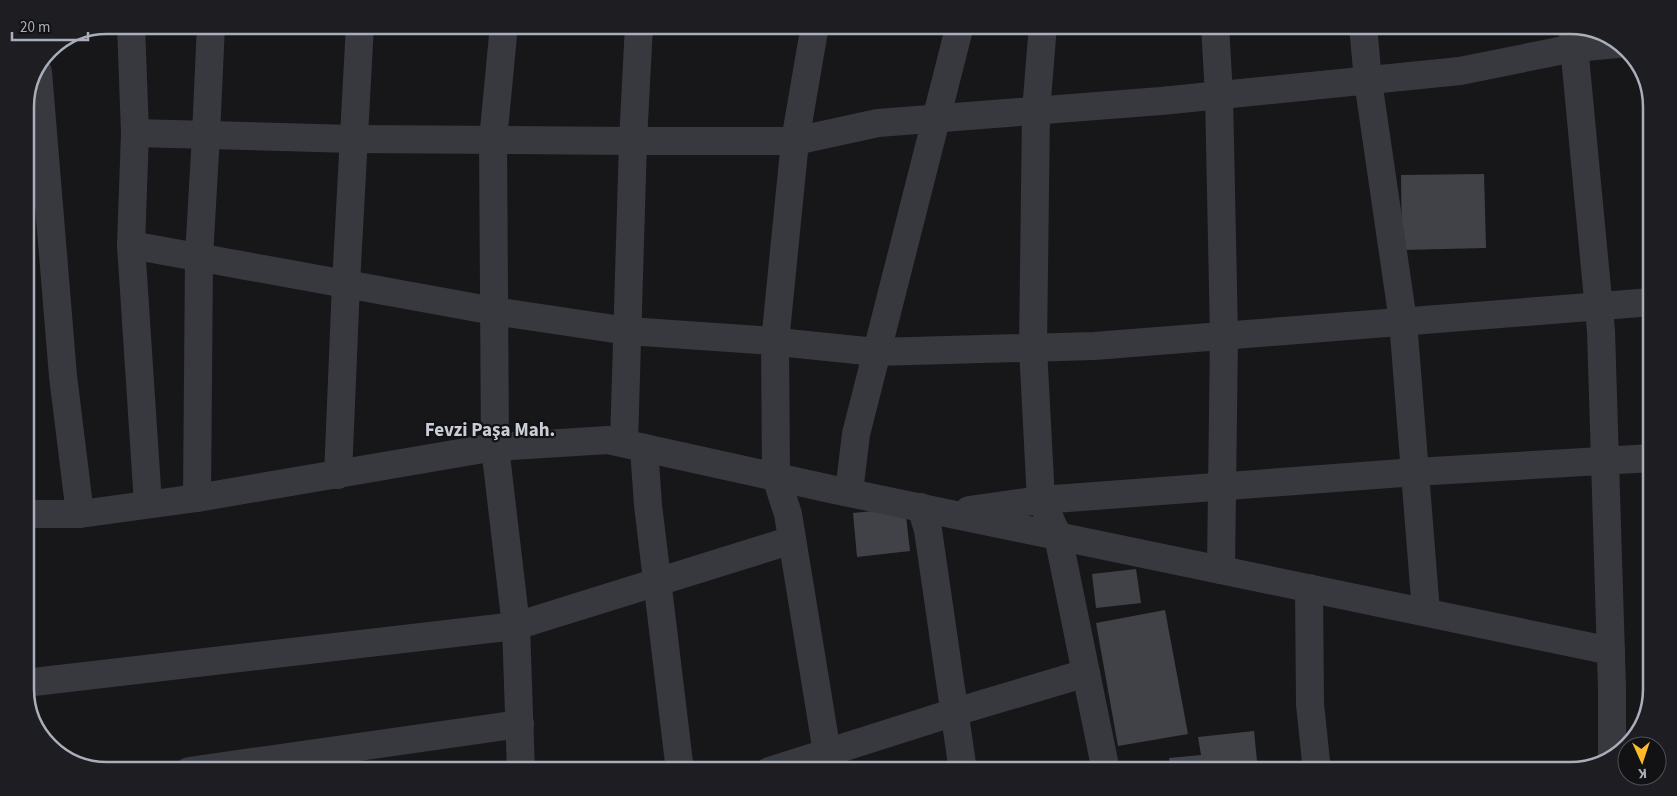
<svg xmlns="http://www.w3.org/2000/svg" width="1677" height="796" font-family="'Source Sans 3',sans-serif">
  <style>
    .building { fill: #414247 }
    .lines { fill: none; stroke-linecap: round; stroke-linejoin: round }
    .minor { stroke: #38393f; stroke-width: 28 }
    .labels { text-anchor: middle; stroke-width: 4.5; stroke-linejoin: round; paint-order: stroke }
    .district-label { font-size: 19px; font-weight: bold; fill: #cacdd6; stroke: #121215 }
    .rim { fill: none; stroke: #a9aebb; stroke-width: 2.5 }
  </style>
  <rect width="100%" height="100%" fill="#17171a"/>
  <!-- building -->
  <g class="building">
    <path d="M1484,174l2,74 -84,2 -1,-75z"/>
    <path d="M905,508l5,43 -53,6 -4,-44z"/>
    <path d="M1136,569l5,34 -45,5 -4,-34z"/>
    <path d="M1165,610l23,124 -70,12 -22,-123z"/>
    <path d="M1254,731l4,40h-88l-1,-13 32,-3 -3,-18z"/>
  </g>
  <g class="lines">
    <!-- minor -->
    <g class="minor">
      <path d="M131,25l4,108 -4,112 17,259"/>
      <path d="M504,25l-11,115 2,307 21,179 5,145"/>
      <path d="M815,25l-20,116 -20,201 1,135 12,37 42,257"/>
      <path d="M1043,25l-7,86 -3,237 8,152 17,36 48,235"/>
      <path d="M1215,25l4,70 5,240 -3,235"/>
      <path d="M1363,25l5,56 35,240 23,291"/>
      <path d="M1572,25l29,306 11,357v70"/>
      <path d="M38,72l25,304 17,138"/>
      <path d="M135,133l218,6 280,2h162l83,-18 283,-22 299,-30 114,-23 44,-4"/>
      <path d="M131,245l363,66 134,20 131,9 117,12 218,-6 558,-44"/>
      <path d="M624,443l9,-302 6,-116"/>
      <path d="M644,448l4,57 32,266"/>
      <path d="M338,475l8,-191 14,-259"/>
      <path d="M849,492l7,-58 104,-409"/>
      <path d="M197,498l2,-241 7,-122 5,-110"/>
      <path d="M921,507l7,23 35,241"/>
      <path d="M969,510l72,-10 374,-28 237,-14"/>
      <path d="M25,514h55l117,-16 298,-51 113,-7 227,50 776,161"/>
      <path d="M1309,588l1,116 7,67"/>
      <path d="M25,683l491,-57 276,-86"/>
      <path d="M189,771l331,-47"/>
      <path d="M769,771l186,-59 131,-39"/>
    </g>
  </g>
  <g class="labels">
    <!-- district labels -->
    <g class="district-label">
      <text x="490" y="436">Fevzi Paşa Mah.</text>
    </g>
  </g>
  <!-- crop -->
  <path d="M0 0H1677V796H0ZM107 34H1570A73 73 0 0 1 1643 107V689A73 73 0 0 1 1570 762H107A73 73 0 0 1 34 689V107A73 73 0 0 1 107 34Z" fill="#1e1e22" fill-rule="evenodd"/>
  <path class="rim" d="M107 34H1570A73 73 0 0 1 1643 107V689A73 73 0 0 1 1570 762H107A73 73 0 0 1 34 689V107A73 73 0 0 1 107 34Z"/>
  <!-- north arrow -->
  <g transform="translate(1642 761) rotate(177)"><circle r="24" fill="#121215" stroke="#4e5057"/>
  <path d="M0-4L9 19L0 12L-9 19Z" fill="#ffb92a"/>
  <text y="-8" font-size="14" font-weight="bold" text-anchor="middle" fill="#a9aebb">K</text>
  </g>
  <!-- scale -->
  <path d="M12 32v8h76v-8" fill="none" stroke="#a9aebb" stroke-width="2.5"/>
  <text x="20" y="32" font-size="15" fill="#a9aebb" stroke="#121215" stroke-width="4" paint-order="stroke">20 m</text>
</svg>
